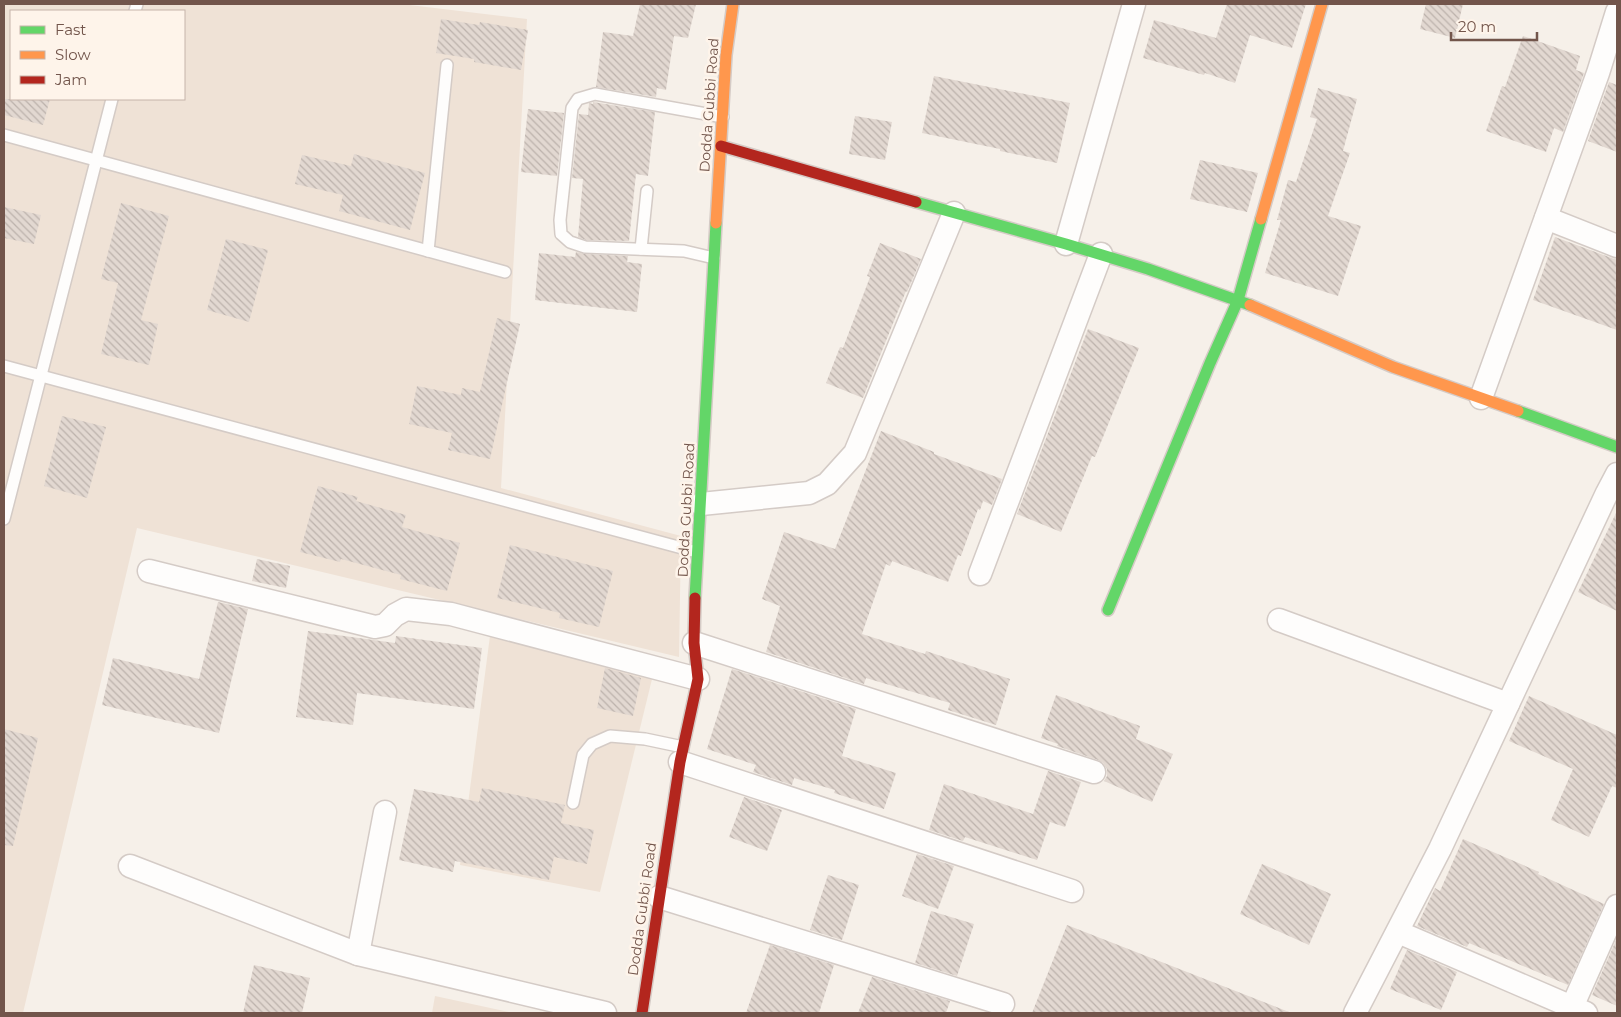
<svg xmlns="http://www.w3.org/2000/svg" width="1621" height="1017" font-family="Montserrat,sans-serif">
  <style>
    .residential { fill: #efe2d6; fill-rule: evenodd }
    .building { fill: url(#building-back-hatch) }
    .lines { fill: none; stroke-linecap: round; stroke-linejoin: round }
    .lane-casing { stroke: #d4cbc6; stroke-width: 14 }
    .street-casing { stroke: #d4cbc6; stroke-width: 25 }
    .fast-casing { stroke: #d5cbc6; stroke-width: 14 }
    .slow-casing { stroke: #d5cbc6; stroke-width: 14 }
    .jam-casing { stroke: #d5cbc6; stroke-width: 14 }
    .lane { stroke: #fefdfc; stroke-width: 11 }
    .street { stroke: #fefdfc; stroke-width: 22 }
    .fast { stroke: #63d668; stroke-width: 11 }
    .slow { stroke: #ff974d; stroke-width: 11 }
    .jam { stroke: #b3261e; stroke-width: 11 }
    .labels { text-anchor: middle; stroke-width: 5; stroke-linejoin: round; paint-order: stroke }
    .street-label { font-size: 14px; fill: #72554b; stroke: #fef4ea }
  </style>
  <defs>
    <pattern id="building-back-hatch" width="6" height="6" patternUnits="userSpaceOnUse" patternTransform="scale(1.25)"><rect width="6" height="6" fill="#e2d8d1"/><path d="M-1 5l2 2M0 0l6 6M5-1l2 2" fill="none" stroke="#bcb2ac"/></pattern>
  </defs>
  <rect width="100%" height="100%" fill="#f6f0e9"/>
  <!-- residential -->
  <g class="residential">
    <path d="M4,4h397l126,15 -26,469 180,48 -2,121 -542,-129 -114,485h-19zM11,11h173v88h-173z"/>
    <path d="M491,628l163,43 -54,221 -140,-27z"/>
    <path d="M435,996l79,17h-82z"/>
  </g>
  <!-- building -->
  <g class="building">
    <path d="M640,4h56l-8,34 -14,-2 -8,54 -9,-2 -1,9 -60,-10 7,-55 30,4z"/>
    <path d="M1227,4h79l-14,44 -42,-13 -15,48 -30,-10 -1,2 -61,-17 11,-38 62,18z"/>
    <path d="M1426,4h37l-8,34 -35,-9z"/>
    <path d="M441,19l38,6 1,-3 48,8 -7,40 -47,-8v-3l-38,-6z"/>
    <path d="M1523,36l57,20 -4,14 8,3 -21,59 -9,-4 -8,24 -60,-21 16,-45 3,1z"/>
    <path d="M934,76l136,27 -13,60 -57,-12v-2l-78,-16z"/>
    <path d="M1609,82l8,3v67l-29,-11z"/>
    <path d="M1318,88l39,11 -14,52 7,2 -22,63 33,10 -23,70 -73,-23 16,-53h-4l11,-40 8,2 21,-63 -7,-2z"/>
    <path d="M4,99h46l-7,26 -39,-10z"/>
    <path d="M593,102l62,10 -7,64 -12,-2 -7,67 -43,-1 -8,-3 5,-58 -11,-1 7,-64 9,1 1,-12 4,1z"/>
    <path d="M528,109l36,4 -7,63 -36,-4z"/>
    <path d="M855,116l37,6 -7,38 -36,-6z"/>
    <path d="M354,154l71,19 -15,57 -71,-19 4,-16 -48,-11 7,-29 49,11z"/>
    <path d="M1200,160l58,13 -11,39 -57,-13z"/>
    <path d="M121,203l48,13 -28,104 17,4 -9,41 -48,-11 17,-71 -17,-4z"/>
    <path d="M4,207l37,8 -7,29 -30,-6z"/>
    <path d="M1555,237l62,23v70l-84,-30z"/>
    <path d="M226,239l42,11 -19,72 -42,-12z"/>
    <path d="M880,243l41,16 -14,33 -1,-1 -43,107 -37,-15 14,-36 3,1 27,-71 -3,-1z"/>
    <path d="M576,252l9,2 43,2 -1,6 15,2 -5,48 -102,-12 4,-47 36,4z"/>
    <path d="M497,318l23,6 -30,135 -42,-9 4,-17 -43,-9 8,-38 44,9 1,-7 18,4z"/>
    <path d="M1088,329l51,19 -44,109 -3,-1 -31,76 -44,-18z"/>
    <path d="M62,416l44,11 -19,71 -43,-12z"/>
    <path d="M881,431l53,21v2l68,25 -10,26 -9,-4 -3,9 -2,-1 -17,47 -3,-1 -10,27 -56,-21 -2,5 -4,-2 -24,70 63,20 1,-3 84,28 -14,46 -48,-15 2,-7 -84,-25 -2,6 -98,-32 14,-46 -18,-7 22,-67 51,17z"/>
    <path d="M318,486l40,11 -2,4 50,14 -4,12 58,16 -13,48 -47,-12 1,-4 -60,-16 -1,3 -40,-10z"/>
    <path d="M1617,511v100l-39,-19z"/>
    <path d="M510,545l103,26 -14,56 -40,-9 1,-5 -63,-15z"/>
    <path d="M257,559l33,7 -4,22 -34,-7z"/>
    <path d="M218,602l30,7 -29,124 -117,-28 11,-47 86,21z"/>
    <path d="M308,631l87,12 1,-7 86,12 -8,61 -117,-16 -4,32 -57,-8z"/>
    <path d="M605,668l36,10 -8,38 -36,-8z"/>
    <path d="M732,669l124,40 -14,47 54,17 -12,36 -50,-16 1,-3 -41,-12 -2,7 -39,-13 3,-7 -49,-16z"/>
    <path d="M1056,695l84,31 -4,13 37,15 -21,48 -48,-21 3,-5v-7l-4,-6 -5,-3 -41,-14 1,-2 -17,-6z"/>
    <path d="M1529,696l88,39v53l-5,-2 -23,51 -38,-17 22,-51 -64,-28z"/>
    <path d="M4,729l34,9 -25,108 -9,-1z"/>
    <path d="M1048,771l33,11 -16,45 -15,-5 -13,38 -72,-23 -2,4 -34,-11 15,-46 89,30z"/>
    <path d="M482,788l83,17 -4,18 33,7 -7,34 -33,-7 -5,23 -94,-19 -2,11 -54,-12 15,-71 65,13z"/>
    <path d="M744,797l38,13 -15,41 -38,-14z"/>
    <path d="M1463,839l76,33 -1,2 66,30 -36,81 -99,-42 -2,4 -50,-21 18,-38 5,3z"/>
    <path d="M917,854l37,12 -16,43 -36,-13z"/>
    <path d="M1262,864l69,30 -22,51 -69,-31z"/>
    <path d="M828,875l31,10 -17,55 -32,-10z"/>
    <path d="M931,911l43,13 -17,52 -42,-13z"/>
    <path d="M1067,925l222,87 -1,1h-256z"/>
    <path d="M1617,938v68l-25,-11z"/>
    <path d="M770,945l64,20 -15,48h-73z"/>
    <path d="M1407,950l50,22 -16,38 -51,-21z"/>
    <path d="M254,965l56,13 -8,35h-59z"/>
    <path d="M872,977l78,24 -4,12h-88z"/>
  </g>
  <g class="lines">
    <defs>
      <g id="lane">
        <path d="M135,11l2,-7"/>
        <path d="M4,135l501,137"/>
        <path d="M641,249l6,-58"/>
        <path d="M428,251l19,-186"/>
        <path d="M714,258l-30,-7 -99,-4 -15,-5 -9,-8 -1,-14 12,-112 6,-9 17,-5 128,23"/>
        <path d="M4,366l693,186"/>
        <path d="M4,519l108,-420"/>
        <path d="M573,803l10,-48 9,-11 18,-8 35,3 38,8"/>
      </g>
      <g id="street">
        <path d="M1546,218l71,28"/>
        <path d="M1066,244l68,-240"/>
        <path d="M1481,398l117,-325 19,-61"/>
        <path d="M701,504l108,-11 18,-9 28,-31 99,-240"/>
        <path d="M149,571l226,56 10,-2 10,-10 11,-6 45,5 247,65"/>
        <path d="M980,574l121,-320"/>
        <path d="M1279,620l229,84"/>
        <path d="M694,643l400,129"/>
        <path d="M680,762l392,129"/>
        <path d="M130,866l228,88 247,59"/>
        <path d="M659,897l344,107"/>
        <path d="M1398,932l188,81"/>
        <path d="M358,954l27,-142"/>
        <path d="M1572,1007l45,-101"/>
        <path d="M1355,1013l85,-164 167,-356 10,-19"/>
      </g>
      <g id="fast">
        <path d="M916,202l150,42 82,25 102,36"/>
        <path d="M1518,411l99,36"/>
        <path d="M695,598l21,-375"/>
        <path d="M1108,610l102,-247 28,-63 23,-81"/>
      </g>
      <g id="slow">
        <path d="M1261,219l61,-215"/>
        <path d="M716,223l10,-168 7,-51"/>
        <path d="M1250,305l143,62 125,44"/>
      </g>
      <g id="jam">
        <path d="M721,146l195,56"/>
        <path d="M642,1013l38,-251 18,-83 -4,-36 1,-45"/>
      </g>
    </defs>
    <!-- lane casing -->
    <use href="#lane" class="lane-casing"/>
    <!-- street casing -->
    <use href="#street" class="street-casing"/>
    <!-- fast casing -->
    <use href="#fast" class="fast-casing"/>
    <!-- slow casing -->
    <use href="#slow" class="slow-casing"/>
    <!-- jam casing -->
    <use href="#jam" class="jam-casing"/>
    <!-- lane -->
    <use href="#lane" class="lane"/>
    <!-- street -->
    <use href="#street" class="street"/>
    <!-- fast -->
    <use href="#fast" class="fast"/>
    <!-- slow -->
    <use href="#slow" class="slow"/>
    <!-- jam -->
    <use href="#jam" class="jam"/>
  </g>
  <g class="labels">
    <!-- street labels -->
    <g class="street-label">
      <text transform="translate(709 105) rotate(-86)" y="5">Dodda Gubbi Road</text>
      <text transform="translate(686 510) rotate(-87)" y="5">Dodda Gubbi Road</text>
      <text transform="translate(642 909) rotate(-82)" y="5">Dodda Gubbi Road</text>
    </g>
  </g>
  <!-- border -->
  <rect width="1621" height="1017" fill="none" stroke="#72554b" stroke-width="10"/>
  <!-- legend -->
  <rect x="10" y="10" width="175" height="90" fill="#fef4ea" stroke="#c6b4aa"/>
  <rect x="20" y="26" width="25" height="8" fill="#63d668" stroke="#c6b4aa"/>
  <text x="55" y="35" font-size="15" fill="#72554b">Fast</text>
  <rect x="20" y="51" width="25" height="8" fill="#ff974d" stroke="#c6b4aa"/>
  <text x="55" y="60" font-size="15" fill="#72554b">Slow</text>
  <rect x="20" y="76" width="25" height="8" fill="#b3261e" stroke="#c6b4aa"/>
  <text x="55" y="85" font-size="15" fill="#72554b">Jam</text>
  <!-- scale -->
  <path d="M1451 32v8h86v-8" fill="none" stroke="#72554b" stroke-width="2.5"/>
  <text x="1458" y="32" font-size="15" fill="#72554b" stroke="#fef4ea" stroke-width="4" paint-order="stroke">20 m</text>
</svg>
